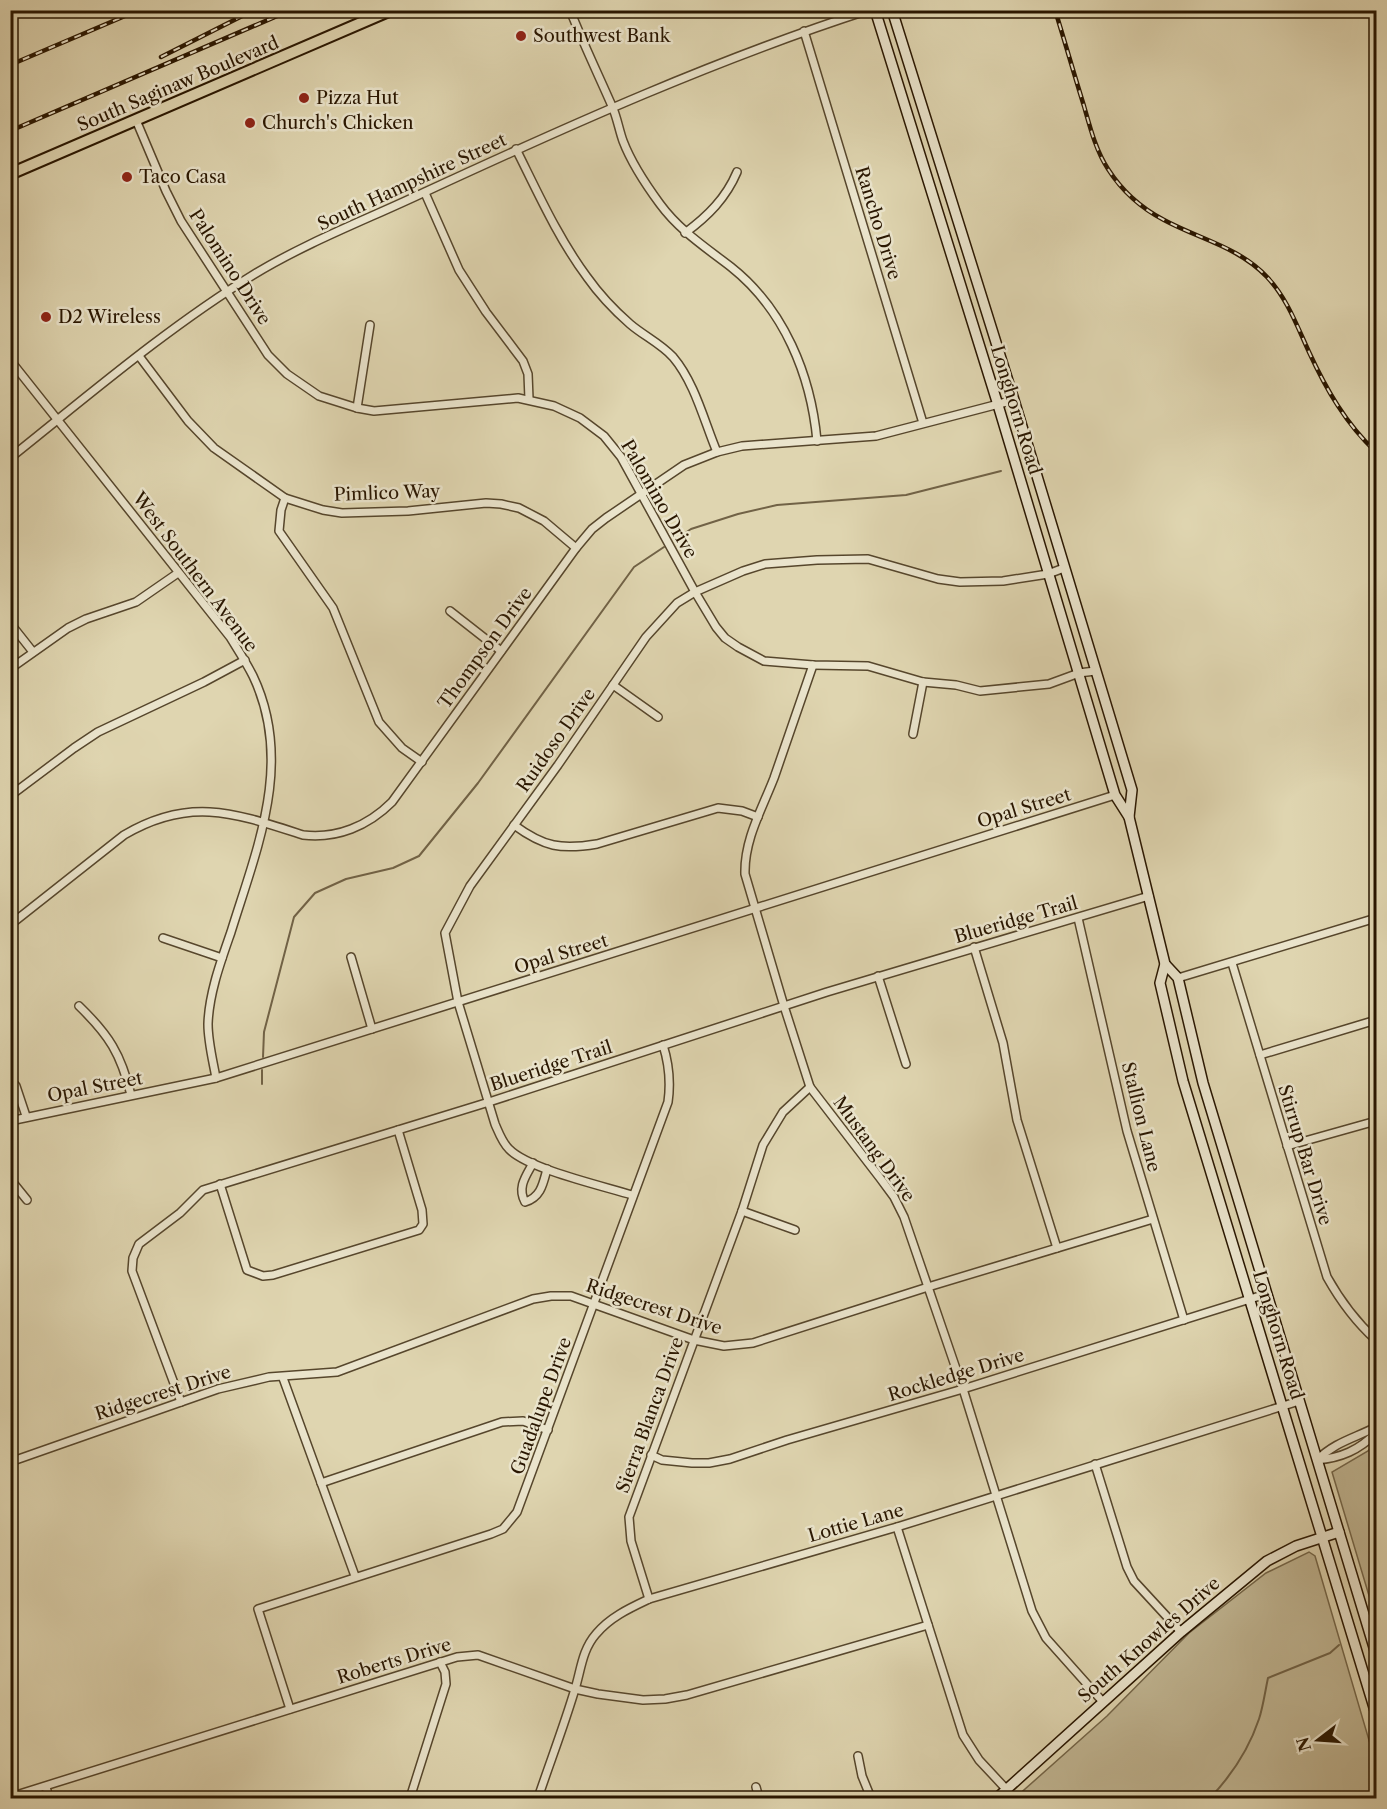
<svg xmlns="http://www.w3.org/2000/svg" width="1387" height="1809" font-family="'Libre Caslon Text',serif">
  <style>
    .green { fill: #c0b592; stroke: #746649; stroke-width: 1.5 }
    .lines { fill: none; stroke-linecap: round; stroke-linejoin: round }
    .stream { stroke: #716246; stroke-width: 2 }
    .street-casing { stroke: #56462c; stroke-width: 10 }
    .secondary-casing { stroke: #291600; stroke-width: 12 }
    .primary-casing { stroke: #291600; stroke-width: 14 }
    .street { stroke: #eae4cc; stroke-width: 7 }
    .secondary { stroke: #eae4cc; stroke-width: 9 }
    .primary { stroke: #dfd5b0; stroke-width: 10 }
    .rail-casing { stroke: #291600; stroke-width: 4.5 }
    .rail { stroke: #eae4cc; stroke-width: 2; stroke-dasharray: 7; stroke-linecap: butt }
    .poi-dot { fill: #8f2418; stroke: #eae4cc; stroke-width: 2 }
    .labels { text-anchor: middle; stroke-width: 5; stroke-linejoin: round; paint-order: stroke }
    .poi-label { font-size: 18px; fill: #291600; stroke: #eae4cc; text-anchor: start }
    .street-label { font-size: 18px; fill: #291600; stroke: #eae4cc }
  </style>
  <rect width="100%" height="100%" fill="#dfd5b0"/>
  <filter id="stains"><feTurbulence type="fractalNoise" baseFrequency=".00333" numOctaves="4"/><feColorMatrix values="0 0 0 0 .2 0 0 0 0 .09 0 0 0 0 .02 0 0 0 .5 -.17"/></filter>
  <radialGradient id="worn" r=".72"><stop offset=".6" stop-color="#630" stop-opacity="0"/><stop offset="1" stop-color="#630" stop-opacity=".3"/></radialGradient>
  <!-- green -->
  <g class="green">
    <path d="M1376,1442v177l-44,-147 36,-21z"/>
    <path d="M1309,1552l6,4 61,208v34h-361l92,-82 82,-83 77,-60z"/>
  </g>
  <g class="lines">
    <!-- stream -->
    <g class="stream">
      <path d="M675,540l16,-11 47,-15 39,-9 129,-10 95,-24"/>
      <path d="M263,1057l1,-25 30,-115 21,-24 31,-14 47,-11 26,-12 59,-73 156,-216 30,-20"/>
      <path d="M262,1084v-14"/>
      <path d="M1375,1611l1,-1"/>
      <path d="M1210,1798c21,-22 39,-49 49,-79 4,-12 6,-27 9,-41l62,-25 9,-8"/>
    </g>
    <defs>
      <g id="street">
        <path d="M570,10c13,33 28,64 42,96 5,11 7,24 11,35 8,21 23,44 37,63 19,26 45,43 71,63 53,42 80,108 86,174"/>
        <path d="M804,31l119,392"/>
        <path d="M136,120l30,71 15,30 87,134 19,19 32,22 38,12 17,3 144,-13 36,8 26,12 24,18 17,21 74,135 21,35 9,11 13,9 26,14 49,4 55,1 55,16 33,3 24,6 69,-7 30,-11 16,-2"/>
        <path d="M516,149c22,44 42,89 71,128 12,17 27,33 43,47 14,12 30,19 43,33 22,26 31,64 44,95"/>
        <path d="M425,193l34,77 27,42 37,49 5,13 1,25"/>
        <path d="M685,233c23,-17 41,-35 52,-61"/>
        <path d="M139,356l49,65 26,27 71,50 38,12 19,3 66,-2 78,-8 15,1 18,4 25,13 32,27"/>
        <path d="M10,360l220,277c8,13 16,25 23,39 41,86 4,172 -22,256 -10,29 -22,61 -23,92 0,18 5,37 8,54"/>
        <path d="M357,408l13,-83"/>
        <path d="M10,458c79,-63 157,-130 243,-183 54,-33 115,-56 172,-83 145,-67 292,-133 444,-182"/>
        <path d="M285,498l-4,12 -2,21 54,77 46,114 23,26 20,14"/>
        <path d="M450,611l51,40"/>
        <path d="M10,623l23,29"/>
        <path d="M813,665c-13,38 -26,76 -39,113 -12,31 -30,62 -29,96l39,132 26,81 70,91 14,19 10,20 59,172 69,222 14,27 57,64"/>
        <path d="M10,669l58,-41 18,-9 50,-17 42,-29"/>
        <path d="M613,685l45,32"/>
        <path d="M913,734l10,-52"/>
        <path d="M10,796l64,-48 24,-16 106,-50 41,-22"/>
        <path d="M514,825c30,22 47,25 83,19l121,-36 24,3 16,6"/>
        <path d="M1078,918l49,213 57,189"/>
        <path d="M10,925l114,-90c66,-39 111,-22 179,0 34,4 65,-9 89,-33l184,-254 16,-19 14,-11 78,-53 33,-13 25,-6 134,-10 138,-36"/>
        <path d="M163,938l59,20"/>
        <path d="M974,947l29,96 14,77 40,128"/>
        <path d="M351,957l21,72"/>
        <path d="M1232,963l95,314c14,25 28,44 49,63"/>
        <path d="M878,976l28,88"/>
        <path d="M1178,978l198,-60"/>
        <path d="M79,1006c30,29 42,48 52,89"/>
        <path d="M1260,1055l116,-35"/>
        <path d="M10,1079l6,7 10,30"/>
        <path d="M10,1121l206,-43 899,-283"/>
        <path d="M1287,1146l89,-25"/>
        <path d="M533,1163c-7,13 -16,24 -8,39 16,-5 18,-18 22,-33"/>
        <path d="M10,1179l17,21"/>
        <path d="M220,1184l27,86 16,6 10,-1 146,-45 4,-6 -1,-14 -24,-80"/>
        <path d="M632,1195c-29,-9 -104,-26 -123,-46 -7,-7 -10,-16 -14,-25l-37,-122 -13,-69 25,-47 88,-121 88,-128 31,-34 18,-11 48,-21 22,-7 52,-4 51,-1 70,20 22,3 43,-1 45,-7 16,-6"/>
        <path d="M742,1211l53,19"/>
        <path d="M283,1378l72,198"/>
        <path d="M181,1402l-49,-131 1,-13 6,-14 41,-31 23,-23 286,-88 338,-110 322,-96"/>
        <path d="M651,1455l11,5 30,3h17l21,-4 57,-19 176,-51 303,-95"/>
        <path d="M1317,1460c18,-18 38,-22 59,-33"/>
        <path d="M1317,1460c24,-2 42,-10 59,-27"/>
        <path d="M10,1462l208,-73 51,-12 68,-5 196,-73 18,-3h20l123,44 30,6 29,-3 175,-56 225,-68"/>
        <path d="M1095,1464l32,103 7,14 47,51"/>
        <path d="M321,1483l181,-61 21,-1 25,9"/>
        <path d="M897,1527l66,208 16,25 28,30"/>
        <path d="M649,1599l-18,-58 -2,-24 113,-306 21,-66 20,-33 27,-25"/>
        <path d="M290,1709l-32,-100 233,-75 12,-5 14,-17 151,-410c3,-21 1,-38 -5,-57"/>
        <path d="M858,1756l4,20 9,22"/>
        <path d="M46,1787l3,11"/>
        <path d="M756,1787l3,11"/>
        <path d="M10,1797l447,-140 21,-2 97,34 23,5 45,6 22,-1 22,-4 241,-70"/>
        <path d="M410,1798l36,-114 -1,-12 -5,-10"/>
        <path d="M538,1798c12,-36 26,-72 37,-109 6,-19 7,-39 21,-55 14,-17 34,-26 53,-35l248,-72 402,-126"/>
      </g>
      <g id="secondary">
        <path d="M875,10l123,395 117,390 14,22 36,147 13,14 25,105 173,571"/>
        <path d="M892,10l122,390 118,390 -3,27"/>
        <path d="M1165,964l-5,19 23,98 193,633"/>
        <path d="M997,1798l184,-166 86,-71 29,-15 43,-14"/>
      </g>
      <path id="primary" d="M10,174l381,-164"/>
    </defs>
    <!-- street casing -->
    <use href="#street" class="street-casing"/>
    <!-- secondary casing -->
    <use href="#secondary" class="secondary-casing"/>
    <!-- primary casing -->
    <use href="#primary" class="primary-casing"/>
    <!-- street -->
    <use href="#street" class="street"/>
    <!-- secondary -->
    <use href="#secondary" class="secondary"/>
    <!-- primary -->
    <use href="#primary" class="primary"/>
    <defs>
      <g id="rail">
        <path d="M1055,10c10,32 19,64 29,96 6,21 12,45 24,63 14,22 33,39 56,51 35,19 75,27 103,57 20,21 30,49 42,75 17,37 37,72 67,100"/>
        <path d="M161,57l93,-47"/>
        <path d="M10,65l129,-55"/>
        <path d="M10,131l281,-121"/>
      </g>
    </defs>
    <!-- rail casing -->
    <use href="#rail" class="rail-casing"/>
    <!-- rail -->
    <use href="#rail" class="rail"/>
  </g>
  <!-- markers -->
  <g class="poi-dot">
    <circle cx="521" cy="36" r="6"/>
    <circle cx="304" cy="98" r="6"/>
    <circle cx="250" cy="123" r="6"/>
    <circle cx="127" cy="177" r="6"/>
    <circle cx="46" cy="317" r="6"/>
  </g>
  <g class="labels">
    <!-- poi labels -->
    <g class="poi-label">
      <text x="533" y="42">Southwest Bank</text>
      <text x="316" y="104">Pizza Hut</text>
      <text x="262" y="129">Church's Chicken</text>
      <text x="139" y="183">Taco Casa</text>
      <text x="58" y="323">D2 Wireless</text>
    </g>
    <!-- street labels -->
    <g class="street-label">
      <text transform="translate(178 84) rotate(-23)" y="6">South Saginaw Boulevard</text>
      <text transform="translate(412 182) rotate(-25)" y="6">South Hampshire Street</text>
      <text transform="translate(878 223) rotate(73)" y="6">Rancho Drive</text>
      <text transform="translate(230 267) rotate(57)" y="6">Palomino Drive</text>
      <text transform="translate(1016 410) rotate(73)" y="6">Longhorn Road</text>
      <text transform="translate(387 493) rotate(-2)" y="6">Pimlico Way</text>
      <text transform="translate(659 499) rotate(60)" y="6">Palomino Drive</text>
      <text transform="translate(195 572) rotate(53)" y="6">West Southern Avenue</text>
      <text transform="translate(485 648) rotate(-54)" y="6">Thompson Drive</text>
      <text transform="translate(556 740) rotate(-55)" y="6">Ruidoso Drive</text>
      <text transform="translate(1024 808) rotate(-17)" y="6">Opal Street</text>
      <text transform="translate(1016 920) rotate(-16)" y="6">Blueridge Trail</text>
      <text transform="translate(561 954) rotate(-17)" y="6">Opal Street</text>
      <text transform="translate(551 1066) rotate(-18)" y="6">Blueridge Trail</text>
      <text transform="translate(95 1087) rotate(-11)" y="6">Opal Street</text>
      <text transform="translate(1141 1117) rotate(76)" y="6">Stallion Lane</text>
      <text transform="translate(874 1149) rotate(54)" y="6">Mustang Drive</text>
      <text transform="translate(1305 1155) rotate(73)" y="6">Stirrup Bar Drive</text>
      <text transform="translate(654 1307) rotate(18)" y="6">Ridgecrest Drive</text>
      <text transform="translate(1278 1335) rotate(73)" y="6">Longhorn Road</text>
      <text transform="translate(956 1375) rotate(-17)" y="6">Rockledge Drive</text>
      <text transform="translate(163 1393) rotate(-18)" y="6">Ridgecrest Drive</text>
      <text transform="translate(541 1406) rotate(-70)" y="6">Guadalupe Drive</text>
      <text transform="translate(650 1415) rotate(-70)" y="6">Sierra Blanca Drive</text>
      <text transform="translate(856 1523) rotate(-16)" y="6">Lottie Lane</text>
      <text transform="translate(1149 1640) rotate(-41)" y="6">South Knowles Drive</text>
      <text transform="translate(394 1661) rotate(-17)" y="6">Roberts Drive</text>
    </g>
  </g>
  <!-- margin -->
  <rect width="1387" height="1809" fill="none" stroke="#dfd5b0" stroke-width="36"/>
  <rect x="12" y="12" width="1363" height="1785" fill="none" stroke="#291600" stroke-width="3"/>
  <rect x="18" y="18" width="1351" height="1773" fill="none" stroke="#291600" stroke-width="1.5"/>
  <!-- north arrow -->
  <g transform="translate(1318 1740) rotate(253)" stroke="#eae4cc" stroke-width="4.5" paint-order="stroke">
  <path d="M0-4.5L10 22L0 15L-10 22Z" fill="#291600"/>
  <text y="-9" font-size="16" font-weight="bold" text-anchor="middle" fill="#291600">N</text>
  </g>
  <rect width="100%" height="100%" filter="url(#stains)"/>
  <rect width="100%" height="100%" fill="url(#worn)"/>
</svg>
